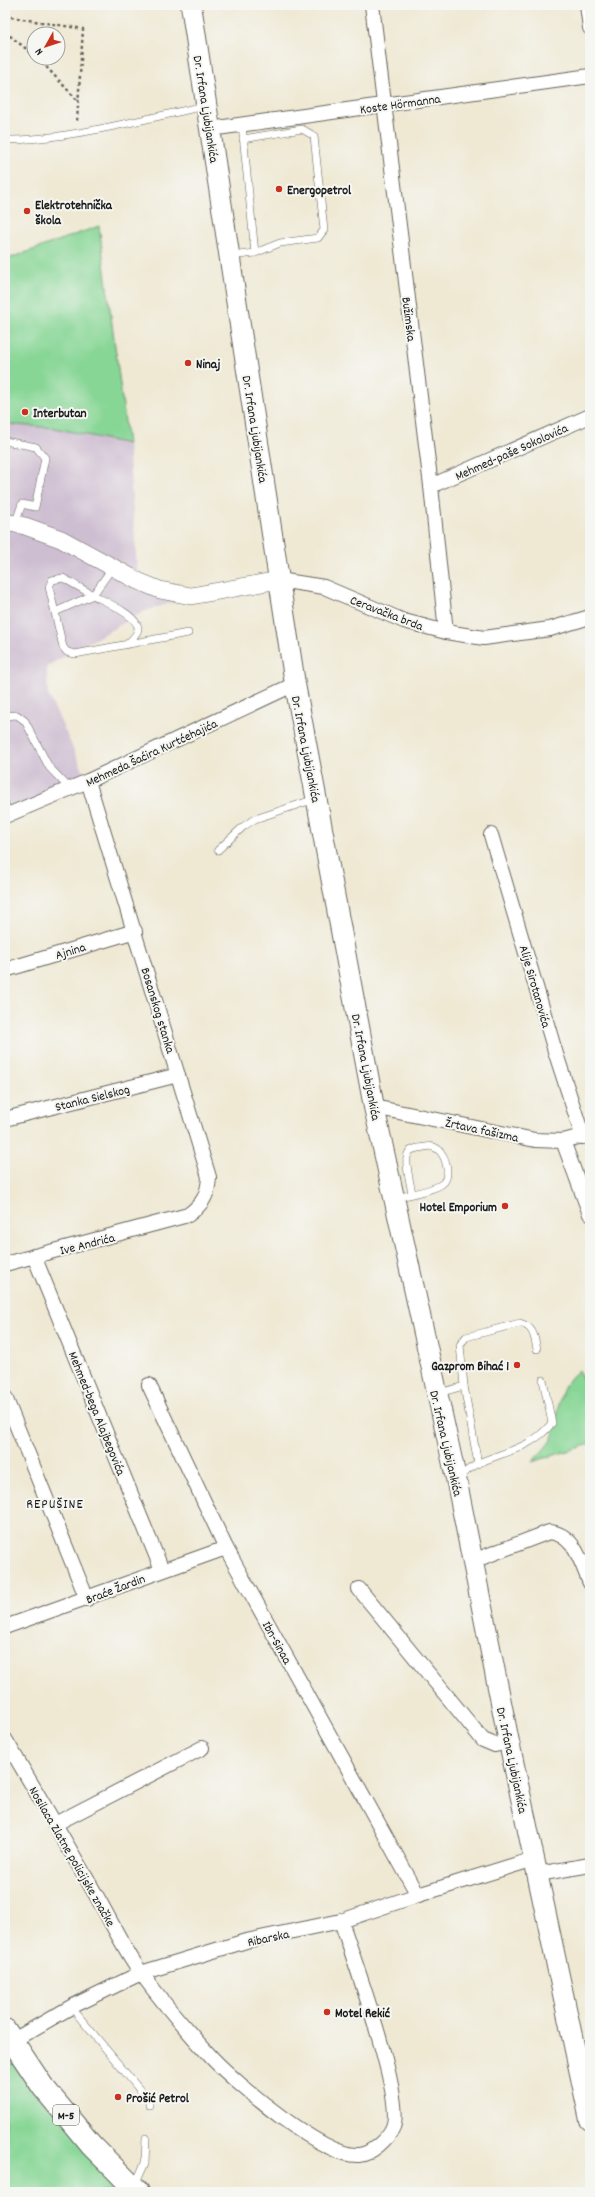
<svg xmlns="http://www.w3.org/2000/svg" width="595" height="2197" font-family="Dekko,sans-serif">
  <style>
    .industrial { fill: #cebed1 }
    .green { fill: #87d695; stroke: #527958 }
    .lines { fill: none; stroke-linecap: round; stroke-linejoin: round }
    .service-casing { stroke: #66645c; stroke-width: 8 }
    .minor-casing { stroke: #66645c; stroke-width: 16 }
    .tertiary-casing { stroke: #66645c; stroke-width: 18 }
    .secondary-casing { stroke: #66645c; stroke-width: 22 }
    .primary-casing { stroke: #66645c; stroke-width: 24 }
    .path { stroke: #66645c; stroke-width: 2.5; stroke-dasharray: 3 3; stroke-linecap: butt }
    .service { stroke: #fff; stroke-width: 7 }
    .minor { stroke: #fff; stroke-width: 14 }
    .tertiary { stroke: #fff; stroke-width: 17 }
    .secondary { stroke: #fff; stroke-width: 20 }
    .primary { stroke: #fff; stroke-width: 22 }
    .poi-dot { fill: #c8321e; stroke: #f6f6f2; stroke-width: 1.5 }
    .labels { text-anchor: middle; stroke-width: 4; stroke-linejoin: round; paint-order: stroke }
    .shield { fill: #f6f6f2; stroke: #5d5d5c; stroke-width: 1 }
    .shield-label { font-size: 12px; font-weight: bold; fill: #1c1c1c }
    .street-label { font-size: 13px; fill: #1c1c1c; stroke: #f6f6f2 }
    .poi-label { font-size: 13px; font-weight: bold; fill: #1c1c1c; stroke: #f6f6f2; text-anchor: start }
    .neighbourhood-label { font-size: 14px; letter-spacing: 1px; fill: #1c1c1c; stroke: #f6f6f2 }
  </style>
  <rect width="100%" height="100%" fill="#f6f6f2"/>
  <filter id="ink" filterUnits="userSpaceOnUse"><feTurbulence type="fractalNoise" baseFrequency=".025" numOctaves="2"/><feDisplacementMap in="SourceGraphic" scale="8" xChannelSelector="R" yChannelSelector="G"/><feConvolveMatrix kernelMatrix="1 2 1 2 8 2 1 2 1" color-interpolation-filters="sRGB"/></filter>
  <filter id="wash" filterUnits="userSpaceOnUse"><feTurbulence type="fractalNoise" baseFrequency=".012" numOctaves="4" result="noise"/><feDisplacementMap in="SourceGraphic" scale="16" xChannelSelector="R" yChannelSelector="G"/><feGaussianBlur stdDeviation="0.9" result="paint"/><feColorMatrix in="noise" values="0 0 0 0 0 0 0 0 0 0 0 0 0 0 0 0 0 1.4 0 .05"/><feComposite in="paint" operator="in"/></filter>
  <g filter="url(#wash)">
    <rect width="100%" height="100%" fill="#efe9d4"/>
    <!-- industrial -->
    <path class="industrial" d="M5,424l50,4 73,16 10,137 53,15 -48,16 -96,54 1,28 40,87 -83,35z"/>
    <!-- green -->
    <g class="green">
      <path d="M99,226l29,218 -73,-16 -50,-4v-164z"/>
      <path d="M579,1370l11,29v45l-58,18c6,-7 16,-16 20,-24 10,-27 1,-47 27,-68z"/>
      <path d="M5,2030l135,162h-135z"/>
    </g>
  </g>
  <g filter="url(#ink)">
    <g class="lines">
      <defs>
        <g id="service">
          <path d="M242,125l13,128"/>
          <path d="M5,140c63,0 138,-21 200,-34"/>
          <path d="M231,256l24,-3 25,-10 38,-5 6,-8 -10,-94 -12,-7 -59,10"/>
          <path d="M5,441l31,6 9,11 -10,49 -13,-3 -7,20"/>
          <path d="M113,567l-20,28 -30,-17 -11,2 -3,7 14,60 4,5 8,2 113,-21"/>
          <path d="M55,612l38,-17c11,6 46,21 45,34 -1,7 -7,11 -11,15"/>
          <path d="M5,716l12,-1 8,6 24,46 21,22"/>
          <path d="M5,803l3,12"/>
          <path d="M218,850l26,-24 11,-7 60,-20"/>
          <path d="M396,1198c11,-3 40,-8 47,-15 9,-8 2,-34 -10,-36 -4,-2 -10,1 -15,1 -4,1 -9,2 -10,6 -4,8 3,31 4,40"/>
          <path d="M464,1386l14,78"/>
          <path d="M439,1393l25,-7 -4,-41 6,-8 54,-14c14,4 14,13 17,26"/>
          <path d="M458,1477c7,-5 14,-10 21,-14 27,-12 53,-15 73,-40l-9,-43"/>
          <path d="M71,2007l78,94v4"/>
          <path d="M135,2185l10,-22 1,-25"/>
        </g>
        <g id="minor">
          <path d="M372,5l59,481 15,146"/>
          <path d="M587,5l3,23"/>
          <path d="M210,129l380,-53"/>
          <path d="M431,486l159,-70"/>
          <path d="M279,580l45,7 80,34 42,11 38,6 66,-9 40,-12"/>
          <path d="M5,816l83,-35 207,-97"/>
          <path d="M491,835l64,216 28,86"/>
          <path d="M5,970l130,-39"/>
          <path d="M374,1107l161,33 28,1 27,-7"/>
          <path d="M5,1119l173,-44"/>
          <path d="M563,1141l27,73"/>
          <path d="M34,1256l128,314"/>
          <path d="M5,1264l183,-49c15,-11 20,-20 21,-38l-121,-396"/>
          <path d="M149,1385l77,163 192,347"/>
          <path d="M5,1397l82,202"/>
          <path d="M473,1561l76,-29c26,2 32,31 41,51"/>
          <path d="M359,1589l124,151 12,5 14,-3"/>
          <path d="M5,1627l221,-79"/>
          <path d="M5,1739c31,52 61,104 91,156 15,26 28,55 46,79 21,29 46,58 71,85 24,25 111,99 146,96 12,-1 29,-16 34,-28 12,-28 -40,-170 -52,-206"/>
          <path d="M55,1824l147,-76"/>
          <path d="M538,1874l52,-9"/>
          <path d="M12,2041l59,-34 70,-34 105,-32 95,-20 77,-26 116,-36"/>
        </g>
        <path id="tertiary" d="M5,522l20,4 36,13 77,42 22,9 31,6 88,-16"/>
        <path id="secondary" d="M191,5l104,679 79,423 82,371 53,264 81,378"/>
        <path id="primary" d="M5,2030l38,57 48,58 47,47"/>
      </defs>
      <!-- service casing -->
      <use href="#service" class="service-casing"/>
      <!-- minor casing -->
      <use href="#minor" class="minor-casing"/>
      <!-- tertiary casing -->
      <use href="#tertiary" class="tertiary-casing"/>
      <!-- secondary casing -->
      <use href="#secondary" class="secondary-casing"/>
      <!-- primary casing -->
      <use href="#primary" class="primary-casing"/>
      <!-- path -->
      <g class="path">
        <path d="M5,16l78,13 -6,92"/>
        <path d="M5,32l29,23"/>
        <path d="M38,58l40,43"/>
      </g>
      <!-- service -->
      <use href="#service" class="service"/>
      <!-- minor -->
      <use href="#minor" class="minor"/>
      <!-- tertiary -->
      <use href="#tertiary" class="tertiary"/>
      <!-- secondary -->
      <use href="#secondary" class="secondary"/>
      <!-- primary -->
      <use href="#primary" class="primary"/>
    </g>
  </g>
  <!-- markers -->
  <g class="poi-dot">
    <circle cx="279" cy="189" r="4"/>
    <circle cx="27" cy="211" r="4"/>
    <circle cx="188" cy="363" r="4"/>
    <circle cx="25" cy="412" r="4"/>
    <circle cx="505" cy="1206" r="4"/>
    <circle cx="517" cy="1365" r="4"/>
    <circle cx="327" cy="2012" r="4"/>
    <circle cx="118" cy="2097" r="4"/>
  </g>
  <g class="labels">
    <!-- shield labels -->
    <rect class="shield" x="53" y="2105" width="26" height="20" rx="3"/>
    <g class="shield-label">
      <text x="66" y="2119">M-5</text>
    </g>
    <!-- street labels -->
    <g class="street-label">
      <text transform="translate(400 103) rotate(-8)" y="5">Koste Hörmanna</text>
      <text transform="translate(207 109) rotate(81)" y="5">Dr. Irfana Ljubijankića</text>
      <text transform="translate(410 319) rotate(83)" y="5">Bužimska</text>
      <text transform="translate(256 429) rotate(81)" y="5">Dr. Irfana Ljubijankića</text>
      <text transform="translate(511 451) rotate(-24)" y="5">Mehmed-paše Sokolovića</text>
      <text transform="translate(387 612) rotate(21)" y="5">Ceravačka brda</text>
      <text transform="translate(307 749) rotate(79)" y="5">Dr. Irfana Ljubijankića</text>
      <text transform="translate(151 752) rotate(-25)" y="5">Mehmeda Šaćira Kurtćehajića</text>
      <text transform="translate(70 950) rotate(-17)" y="5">Ajnina</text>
      <text transform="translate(536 986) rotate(74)" y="5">Alije Sirotanovića</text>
      <text transform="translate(159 1010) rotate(73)" y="5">Bosanskog stanka</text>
      <text transform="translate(367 1067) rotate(79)" y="5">Dr. Irfana Ljubijankića</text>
      <text transform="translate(92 1097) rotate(-14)" y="5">Stanka Sielskog</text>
      <text transform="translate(482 1129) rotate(12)" y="5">Žrtava fašizma</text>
      <text transform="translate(87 1243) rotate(-14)" y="5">Ive Andrića</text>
      <text transform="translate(98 1413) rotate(68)" y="5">Mehmed-bega Alajbegovića</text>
      <text transform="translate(447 1443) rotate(77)" y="5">Dr. Irfana Ljubijankića</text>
      <text transform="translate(115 1588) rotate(-21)" y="5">Braće Žardin</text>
      <text transform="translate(278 1642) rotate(61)" y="5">Ibn-Sinaa</text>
      <text transform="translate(513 1760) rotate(78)" y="5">Dr. Irfana Ljubijankića</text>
      <text transform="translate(73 1856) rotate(60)" y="5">Nosilaca Zlatne policijske značke</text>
      <text transform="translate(268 1937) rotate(-12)" y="5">Ribarska</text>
    </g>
    <!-- poi labels -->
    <g class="poi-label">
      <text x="287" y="194">Energopetrol</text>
      <text x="35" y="209">Elektrotehnička<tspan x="35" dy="15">škola</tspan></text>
      <text x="196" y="368">Ninaj</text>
      <text x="33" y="417">Interbutan</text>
      <text x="497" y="1211" text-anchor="end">Hotel Emporium</text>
      <text x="509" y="1370" text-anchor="end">Gazprom Bihać 1</text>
      <text x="335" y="2017">Motel Rekić</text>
      <text x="126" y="2102">Prošić Petrol</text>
    </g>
    <!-- neighbourhood labels -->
    <g class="neighbourhood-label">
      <text x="55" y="1508">REPUŠINE</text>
    </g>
  </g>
  <!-- margin -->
  <rect width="595" height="2197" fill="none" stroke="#f6f6f2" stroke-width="20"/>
  <!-- north arrow -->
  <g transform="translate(46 46) rotate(231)"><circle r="19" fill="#f6f6f2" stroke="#9f9f9c"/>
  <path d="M0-3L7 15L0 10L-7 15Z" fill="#c8321e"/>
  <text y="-6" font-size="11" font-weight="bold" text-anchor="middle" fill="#1c1c1c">N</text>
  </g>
</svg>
